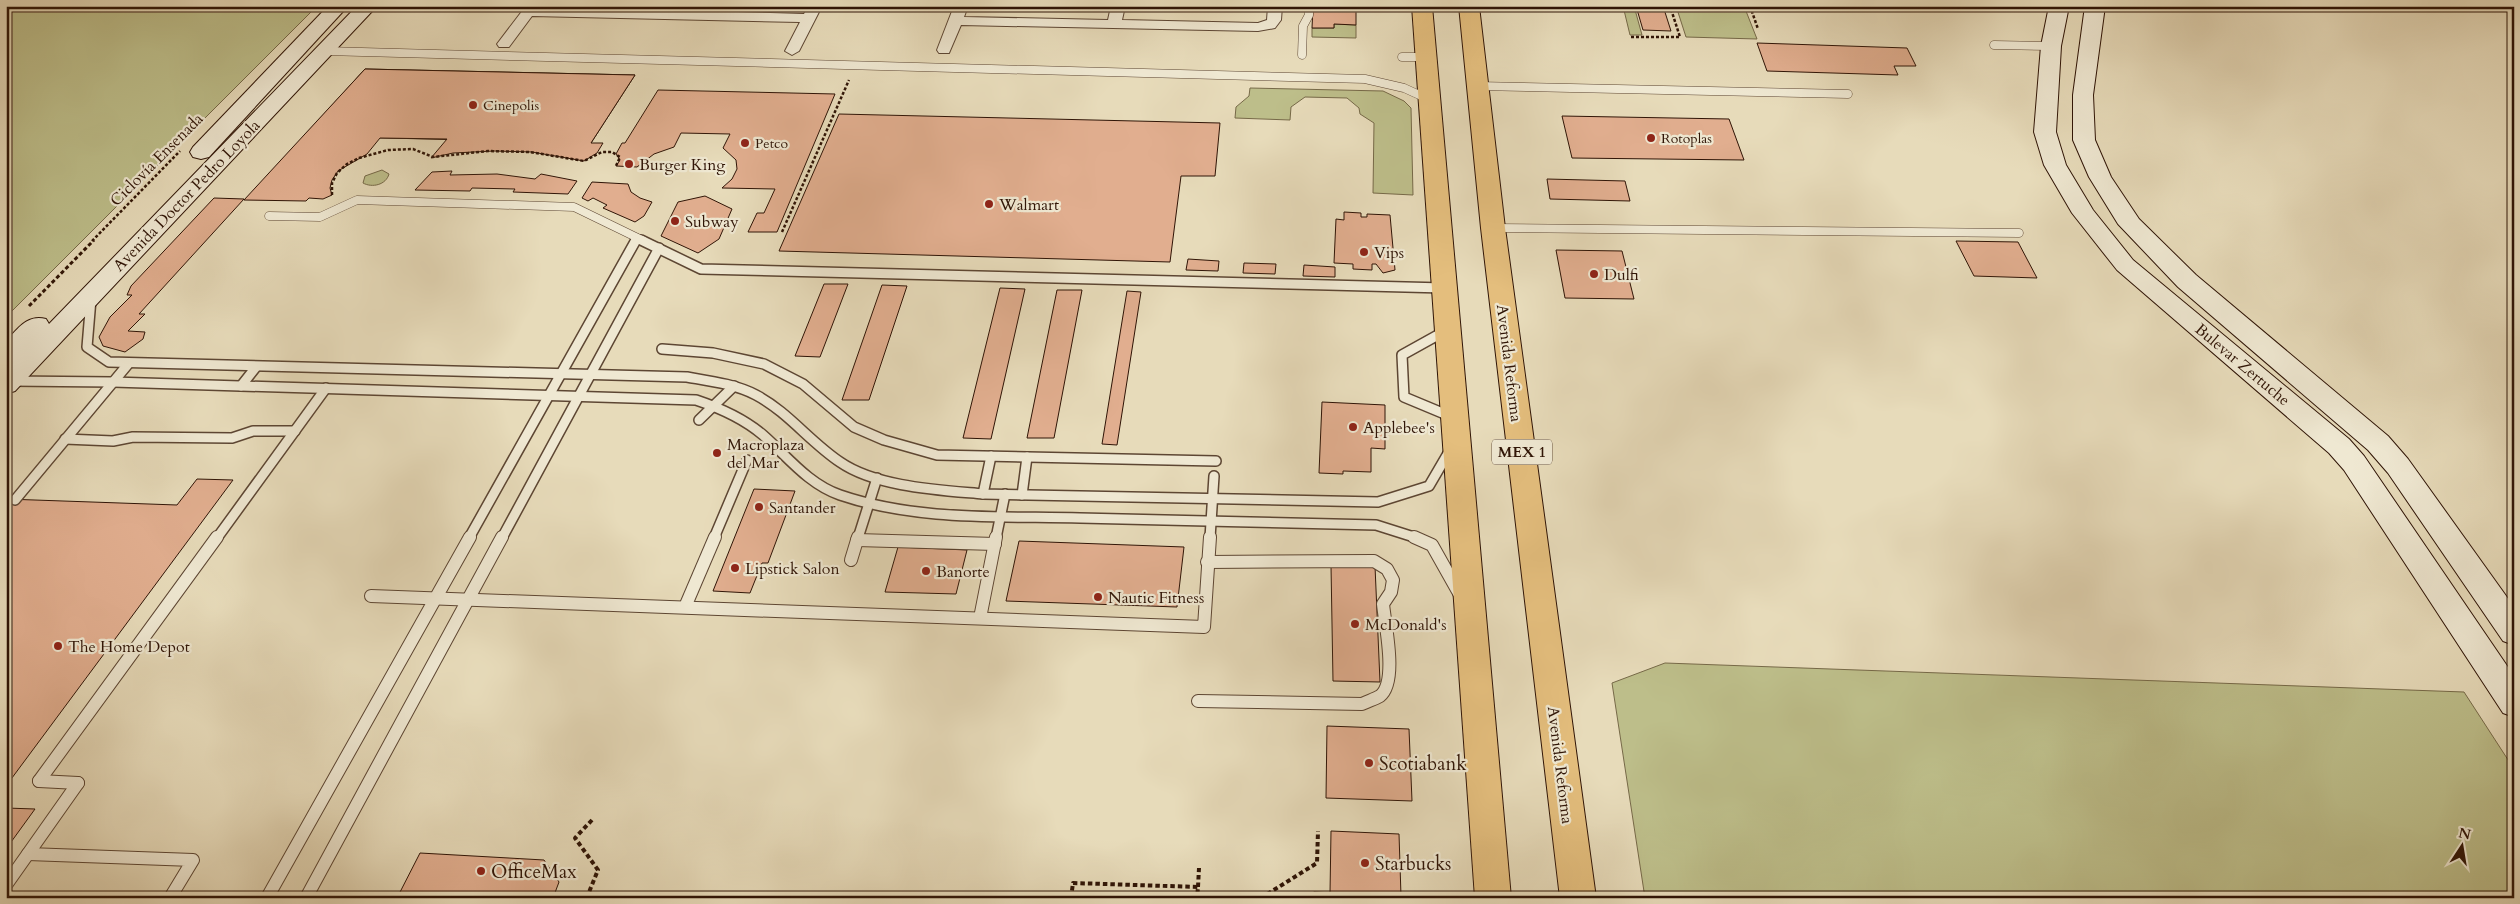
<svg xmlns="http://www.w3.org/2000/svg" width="2520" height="904" font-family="Cardo,serif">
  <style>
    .green { fill: #bdbe8a; stroke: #766948 }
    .building { fill: #e1ae8f; stroke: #2f1406 }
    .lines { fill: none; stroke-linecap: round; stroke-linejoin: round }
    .service-far2-casing { stroke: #5d4633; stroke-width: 9 }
    .service-far1-casing { stroke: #5d4633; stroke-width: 12 }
    .service-casing { stroke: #5d4633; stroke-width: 14 }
    .minor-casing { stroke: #5d4633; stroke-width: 2 }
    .secondary-casing { stroke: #2f1406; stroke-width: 2 }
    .trunk-casing { stroke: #2f1406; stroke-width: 2 }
    .path-far2 { stroke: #2f1406; stroke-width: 2.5; stroke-dasharray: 3 2; stroke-linecap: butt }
    .path-far1 { stroke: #2f1406; stroke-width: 3; stroke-dasharray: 4 2.5; stroke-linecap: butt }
    .path { stroke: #2f1406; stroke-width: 4; stroke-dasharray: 4.5 3; stroke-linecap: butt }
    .service-far2 { stroke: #efe8d2; stroke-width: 8 }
    .service-far1 { stroke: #efe8d2; stroke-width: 9 }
    .service { stroke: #efe8d2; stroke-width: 12 }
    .minor { fill: #efe8d2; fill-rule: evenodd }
    .secondary { fill: #efe8d2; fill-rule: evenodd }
    .trunk { fill: #e4be7d; fill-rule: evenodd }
    .poi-dot { fill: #8f2418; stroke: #efe8d2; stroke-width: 2 }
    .labels { text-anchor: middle; stroke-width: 4.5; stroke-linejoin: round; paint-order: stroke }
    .far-poi-label { font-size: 14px; fill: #2f1406; stroke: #efe8d2; text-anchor: start }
    .shield { fill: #efe8d2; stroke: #695443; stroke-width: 1 }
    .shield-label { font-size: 15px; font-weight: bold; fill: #2f1406 }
    .street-label { font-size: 16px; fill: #2f1406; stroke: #efe8d2 }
    .poi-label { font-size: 16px; fill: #2f1406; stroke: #efe8d2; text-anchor: start }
    .near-poi-label { font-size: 19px; fill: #2f1406; stroke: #efe8d2; text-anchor: start }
  </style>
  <rect width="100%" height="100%" fill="#e7dbba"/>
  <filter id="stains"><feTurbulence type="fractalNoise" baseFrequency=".004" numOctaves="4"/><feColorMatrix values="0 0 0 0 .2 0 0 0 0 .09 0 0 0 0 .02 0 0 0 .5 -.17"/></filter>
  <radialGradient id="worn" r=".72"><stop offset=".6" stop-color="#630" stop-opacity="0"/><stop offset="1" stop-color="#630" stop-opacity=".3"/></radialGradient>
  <!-- green -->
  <g class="green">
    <path d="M6,6h311l-311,311z"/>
    <path d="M1623,6h11l8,29h-12z"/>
    <path d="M1676,6h68l13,33 -71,-2z"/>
    <path d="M1334,24l22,1v13l-44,-1v-9h22z"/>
    <path d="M1250,88l133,3 21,10 7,7 2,87 -40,-2 1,-70 -14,-9 -1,-6 -12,-10 -42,-1 -14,10 -1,13 -55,-2 1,-11 13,-11z"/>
    <path d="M382,170l7,4c-3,11 -17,14 -26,9l2,-7z"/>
    <path d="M1665,663l799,29 50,77v129h-869l-33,-215z"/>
  </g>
  <!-- building -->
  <g class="building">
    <path d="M1313,6h43v19l-22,-1v4h-22z"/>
    <path d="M1636,6h27l8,25 -28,-1z"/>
    <path d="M1757,43l150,5 9,18h-22l4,9 -131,-4z"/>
    <path d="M365,69l270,6 -44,68 -287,-7z"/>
    <path d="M365,69l270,6 -44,68h12l-6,10 -13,8 -52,-9 -38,-1 -41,2 -22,5 16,-19 -67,-1 -13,16 -29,17 -6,9 -2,8 2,7 -9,4 -14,-1 -3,3 -62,-1z"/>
    <path d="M658,90l177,4 -58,138h-29l9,-19h7l11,-24 -53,-1 10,-9 5,-10 -1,-9 -13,-12 7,-14 -49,-1 -7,14 -20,7 -17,13 -21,-1 4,-6 -4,-6 6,-11h3z"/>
    <path d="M839,114l381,9 -5,53h-34l-11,86 -391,-11z"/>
    <path d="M1562,116l167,3 15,41 -172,-2z"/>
    <path d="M452,171l-2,4 47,-1 38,5 6,-5 36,7 -9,13 -55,-2 2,-3 -43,-1 -2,3 -55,-1 17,-18z"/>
    <path d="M1547,179l78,2 5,20 -80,-2z"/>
    <path d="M592,182l36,2 3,8 9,6 12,4 -8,14 -9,6 -32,-14 4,-3 -14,-7 -5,3 -6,-3z"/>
    <path d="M705,196l27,13 -13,30 -21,14 -37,-17 17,-34z"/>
    <path d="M214,198l30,1 -105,115h6l-17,17 17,1 -2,7 -18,13 -22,-6 -4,-9 11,-20 22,-22h-5l4,-9z"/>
    <path d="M1344,212l17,1v4h6v-3l23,1 5,55 -12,3 -7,-9h-4v6l-19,-1v-5l-19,-1 2,-44 8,1z"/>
    <path d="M1956,241l62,1 19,36 -63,-2z"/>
    <path d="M1556,250l66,1 12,48 -69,-1z"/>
    <path d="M1188,259l31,2 -1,10 -32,-1z"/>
    <path d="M1244,263l32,1 -1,10 -32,-1z"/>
    <path d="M1304,265l31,2v10l-32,-1z"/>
    <path d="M824,284h24l-28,73 -25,-1z"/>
    <path d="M882,285l25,1 -38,114h-27z"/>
    <path d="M1000,288l25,1 -34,150 -28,-1z"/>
    <path d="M1057,290h25l-28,148h-27z"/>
    <path d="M1127,291l14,1 -24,153 -15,-1z"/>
    <path d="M1322,402l63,3v44l-14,-1v24l-28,-1v3l-24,-1z"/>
    <path d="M197,479l36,1 -227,306v-287l171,6z"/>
    <path d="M754,489l41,2 -27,72h-6l-12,30 -37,-2z"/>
    <path d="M1019,541l165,6 -7,60 -171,-6z"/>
    <path d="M898,547l69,3 -11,44 -71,-2z"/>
    <path d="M1331,566h44l5,116 -47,-1z"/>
    <path d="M1327,726l82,3 3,72 -86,-3z"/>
    <path d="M6,808l29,1 -29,40z"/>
    <path d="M1331,831l68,3 2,62 -71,-3z"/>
    <path d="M420,853l124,7 15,22 -6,16h-156z"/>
    <path d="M1314,892l78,4v2h-87z"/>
  </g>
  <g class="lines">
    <defs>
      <g id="service-far2">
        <path d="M1994,45l57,1"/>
        <path d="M325,51l1040,28 39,9 22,10 1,3"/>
        <path d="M1302,55l1,-29 6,-11v-9"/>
        <path d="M1402,57h24"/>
        <path d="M1477,86l371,8"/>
        <path d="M269,216l51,1 37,-17 217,7 70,34"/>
        <path d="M1493,228l526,5"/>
        <path d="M635,241l2,-3"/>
      </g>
      <g id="service-far1">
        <path d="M641,240l60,29 743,19"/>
        <path d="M91,299l-4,48 22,15 578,15c23,4 48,7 69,18 32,17 54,47 84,67 36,25 99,28 143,32l395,8 51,-16 21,-36"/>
        <path d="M1447,330l-45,25 2,42 48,20"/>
        <path d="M662,349l51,4 51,11 39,20 51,43 30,13 53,15 279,6"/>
        <path d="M13,353l-5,13 2,15 103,1 583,18c24,8 47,18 67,35 24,21 45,49 77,60 76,26 161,21 240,23 99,2 197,5 296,7l41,13"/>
        <path d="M241,386l15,-19"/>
        <path d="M699,420l35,-34"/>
        <path d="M65,439l48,2 20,-4 99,1 21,-7h42"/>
        <path d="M983,494l8,-38"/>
        <path d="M1022,495l5,-38"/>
        <path d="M15,500l114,-137"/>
        <path d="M217,538l109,-150"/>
        <path d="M469,538l167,-298"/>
        <path d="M502,538l157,-290"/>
        <path d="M714,538l33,-78"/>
        <path d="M858,538l19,-60"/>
        <path d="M996,538l9,-44"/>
        <path d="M1210,538l4,-62"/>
      </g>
      <g id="service">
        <path d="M1414,537l18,8 27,48"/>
        <path d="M857,540l138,4"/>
        <path d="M851,560l7,-23"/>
        <path d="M371,596l833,31 6,-90"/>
        <path d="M685,607l30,-70"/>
        <path d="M980,618l16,-81"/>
        <path d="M1198,701l164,3c6,-3 13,-5 18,-8 18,-14 5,-71 3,-92l8,-12 2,-12 -6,-11 -13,-8 -167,1"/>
        <path d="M39,781l178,-244"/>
        <path d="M39,781l39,2"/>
        <path d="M28,854l165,6 -23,38"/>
        <path d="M6,885l72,-102"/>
        <path d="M267,898l203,-361"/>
        <path d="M306,898l196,-361"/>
      </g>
      <g id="minor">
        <path d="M526,6l278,8 4,-8 13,2 -22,43 -7,4 -7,-4 15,-29 -268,-6 -23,31h-10l-2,-3z"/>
        <path d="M954,6h14l-4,11 144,3 3,-14h14l-3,14 136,3 9,-3 1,-14h14l-1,14 -6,8 -17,3 -297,-6 -12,28h-10l-2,-3z"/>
      </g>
      <g id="secondary">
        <path d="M328,6h20l-139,151 -8,2 -8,-2 -3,-5 3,-5z"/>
        <path d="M357,6h20l-362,385 -9,3v-26l4,-3 -4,1v-25c12,-12 21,-27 40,-22l3,5z"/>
        <path d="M2049,6h20l-8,40 -5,86 10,33 27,45 40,50 216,179 15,17 150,220v41l-11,-4 -159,-243 -15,-17 -212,-183 -45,-57 -28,-48 -10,-33 7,-86z"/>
        <path d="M2085,6h20l-12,89 2,45 16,37 28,42 57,56 192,161 20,23 106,148v38l-11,-4 -115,-168 -20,-23 -190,-163 -60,-63 -29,-47 -16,-37v-45z"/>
      </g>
      <g id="trunk">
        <path d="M1412,6h20l79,892h-36z"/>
        <path d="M1459,6h20l26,222 91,670h-36l-79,-670z"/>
      </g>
    </defs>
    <!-- service-far2 casing -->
    <use href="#service-far2" class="service-far2-casing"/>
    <!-- service-far1 casing -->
    <use href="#service-far1" class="service-far1-casing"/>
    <!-- service casing -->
    <use href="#service" class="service-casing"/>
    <!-- minor casing -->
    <use href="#minor" class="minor-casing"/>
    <!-- secondary casing -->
    <use href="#secondary" class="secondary-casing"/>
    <!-- trunk casing -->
    <use href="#trunk" class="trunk-casing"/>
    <!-- path-far2 -->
    <g class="path-far2">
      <path d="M1750,6l8,23"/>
      <path d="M1631,37h49l-10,-31"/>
      <path d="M332,195v-12l5,-10 10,-9 12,-6 29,-8 25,-1 20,8 55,-6 42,1 54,9 18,-9h10l8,5 -4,9"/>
      <path d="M782,232l67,-152"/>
      <path d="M92,241l88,-90"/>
    </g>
    <!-- path-far1 -->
    <path class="path-far1" d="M29,306l65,-66"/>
    <!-- path -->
    <g class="path">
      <path d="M592,820l-17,18 23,32 -11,27 17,1"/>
      <path d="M1198,887l1,-19"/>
      <path d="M1071,898l2,-15 125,4 -1,11"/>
      <path d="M1261,898l56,-35 1,-32"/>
    </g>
    <!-- service-far2 -->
    <use href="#service-far2" class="service-far2"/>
    <!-- service-far1 -->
    <use href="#service-far1" class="service-far1"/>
    <!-- service -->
    <use href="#service" class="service"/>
    <!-- minor -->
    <use href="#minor" class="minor"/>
    <!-- secondary -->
    <use href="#secondary" class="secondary"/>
    <!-- trunk -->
    <use href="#trunk" class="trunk"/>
  </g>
  <!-- markers -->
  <g class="poi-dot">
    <circle cx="473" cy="105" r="5"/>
    <circle cx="1651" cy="138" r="5"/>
    <circle cx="745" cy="143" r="5"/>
    <circle cx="629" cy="164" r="5"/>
    <circle cx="989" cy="204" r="5"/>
    <circle cx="675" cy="221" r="5"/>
    <circle cx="1364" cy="252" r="5"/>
    <circle cx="1594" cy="274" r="5"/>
    <circle cx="1353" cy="427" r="5"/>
    <circle cx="717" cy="453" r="5"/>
    <circle cx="759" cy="507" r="5"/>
    <circle cx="735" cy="568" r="5"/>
    <circle cx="926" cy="571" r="5"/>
    <circle cx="1098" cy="597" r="5"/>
    <circle cx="1355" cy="624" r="5"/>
    <circle cx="58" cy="646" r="5"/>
    <circle cx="1369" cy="763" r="5"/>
    <circle cx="1365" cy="863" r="5"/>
    <circle cx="481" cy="871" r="5"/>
  </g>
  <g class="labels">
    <!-- far-poi labels -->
    <g class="far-poi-label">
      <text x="483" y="110">Cinepolis</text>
      <text x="1661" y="143">Rotoplas</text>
      <text x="755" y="148">Petco</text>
    </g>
    <!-- shield labels -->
    <rect class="shield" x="1492" y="439.5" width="60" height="25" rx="4"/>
    <g class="shield-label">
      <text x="1522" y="457">MEX 1</text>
    </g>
    <!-- street labels -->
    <g class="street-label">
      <text transform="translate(156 159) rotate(-45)" y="6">Ciclovía Ensenada</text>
      <text transform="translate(186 195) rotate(-46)" y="6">Avenida Doctor Pedro Loyola</text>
      <text transform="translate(1510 363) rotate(83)" y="6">Avenida Reforma</text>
      <text transform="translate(2243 364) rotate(40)" y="6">Bulevar Zertuche</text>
      <text transform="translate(1561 765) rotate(83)" y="6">Avenida Reforma</text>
    </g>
    <!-- poi labels -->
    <g class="poi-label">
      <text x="639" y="170">Burger King</text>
      <text x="999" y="210">Walmart</text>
      <text x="685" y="227">Subway</text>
      <text x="1374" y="258">Vips</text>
      <text x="1604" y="280">Dulfi</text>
      <text x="1363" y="433">Applebee's</text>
      <text x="727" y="450">Macroplaza<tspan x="727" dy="18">del Mar</tspan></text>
      <text x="769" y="513">Santander</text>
      <text x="745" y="574">Lipstick Salon</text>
      <text x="936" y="577">Banorte</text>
      <text x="1108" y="603">Nautic Fitness</text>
      <text x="1365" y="630">McDonald's</text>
      <text x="68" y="652">The Home Depot</text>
    </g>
    <!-- near-poi labels -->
    <g class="near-poi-label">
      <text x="1379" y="770">Scotiabank</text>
      <text x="1375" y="870">Starbucks</text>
      <text x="491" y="878">OfficeMax</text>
    </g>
  </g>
  <!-- margin -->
  <rect width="2520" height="904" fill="none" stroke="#e7dbba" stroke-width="25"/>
  <rect x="8" y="8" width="2505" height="889" fill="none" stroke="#2f1406" stroke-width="2.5"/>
  <rect x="12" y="12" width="2495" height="879" fill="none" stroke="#2f1406"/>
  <!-- north arrow -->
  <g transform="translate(2462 846) rotate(12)" stroke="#efe8d2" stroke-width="4" paint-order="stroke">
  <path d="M0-4L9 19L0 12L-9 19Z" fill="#2f1406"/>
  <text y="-8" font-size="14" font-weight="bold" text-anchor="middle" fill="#2f1406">N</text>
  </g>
  <rect width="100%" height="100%" filter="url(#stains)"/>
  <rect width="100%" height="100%" fill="url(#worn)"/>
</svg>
